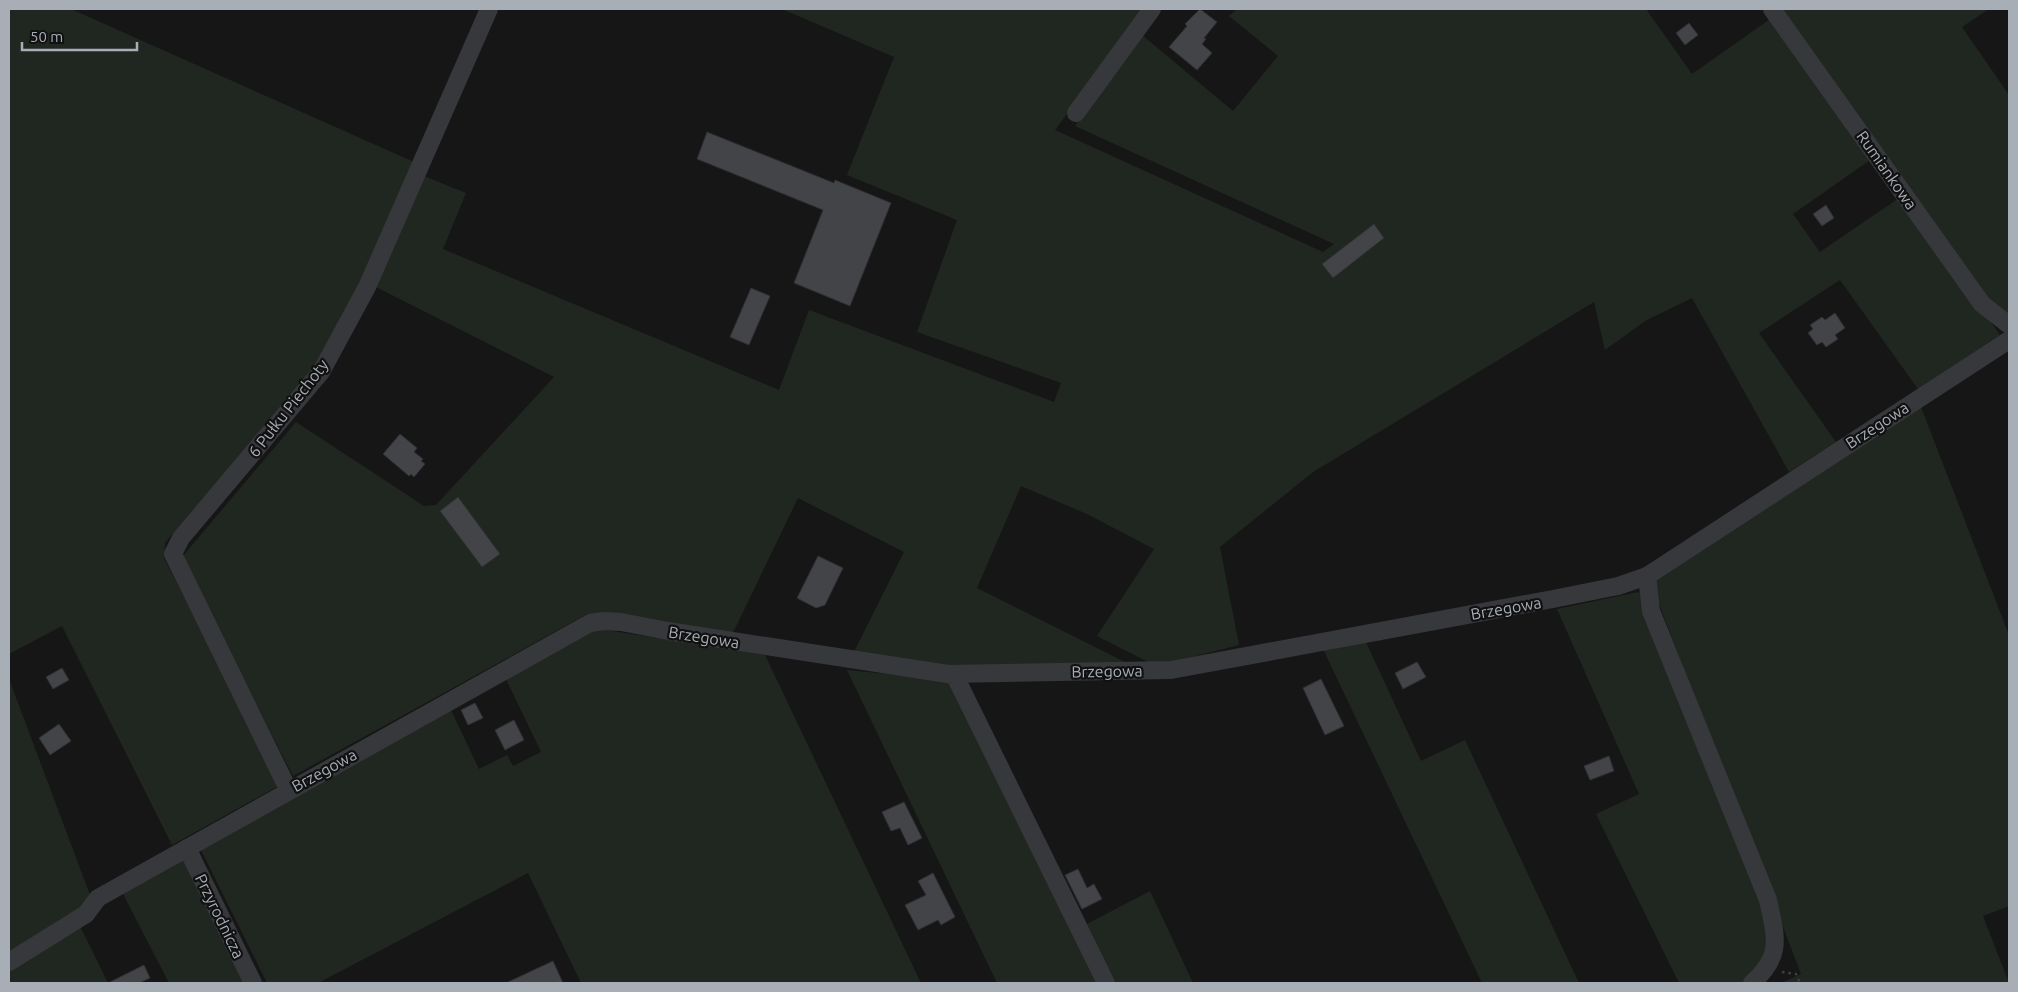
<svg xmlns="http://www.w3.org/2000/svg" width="2018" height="992" font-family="Ubuntu,sans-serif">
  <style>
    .green { fill: #202720 }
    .building { fill: #424447; stroke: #303033 }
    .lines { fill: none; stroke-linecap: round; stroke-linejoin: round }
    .path { stroke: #3d3f43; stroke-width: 2.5; stroke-dasharray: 2.5 4; stroke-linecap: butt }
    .minor { stroke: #37383c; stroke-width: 18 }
    .labels { text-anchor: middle; stroke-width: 4.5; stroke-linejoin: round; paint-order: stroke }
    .street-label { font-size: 16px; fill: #a8aeb6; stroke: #111112 }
  </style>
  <rect width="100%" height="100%" fill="#161617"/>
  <!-- green -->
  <g class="green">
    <path d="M9,9h62l343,153 -64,148 -40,63 -145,170 -1,15 116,227 -108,60 -110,-219 -53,28z"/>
    <path d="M782,9h362l-89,121 268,122 11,-8 -259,-118 67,-91 91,76 45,-55 -49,-40 8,-7h409l46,65 81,-57 100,141 -80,56 27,38 82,-56 98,139 -82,54 -78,-109 -81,53 77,109 -47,30 -97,-174 -47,23 -40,29 -11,-48 -281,170 -93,75 19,98 -75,19h-12l-55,-28 57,-87 -67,-35 -66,-28 -44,102 156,78 -207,-1 -73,-11 51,-102 -106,-54 -66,137 -145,-21 -294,162 -111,-219 114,-135 128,84 12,-1 118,-128 -178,-90 48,-111 42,17 -23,56 336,141 30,-80 245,92 7,-19 -144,-51 40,-112 -110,-45 47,-118z"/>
    <path d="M1777,9h212l-27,18 47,68v224l-22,-16z"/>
    <path d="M1921,407l88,228v271l-26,10 26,67h-228l20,-9 -150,-391z"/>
    <path d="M1638,592l8,5 121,313 3,38 -24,35h-67l-83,-169 43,-20 -82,-185z"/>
    <path d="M593,628l172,27 156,328h-340l-53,-110 -210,110h-51l-68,-137 250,-140 30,63 28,-14 6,11 28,-14 -37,-77z"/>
    <path d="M1365,640l56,121 44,-21 114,243h-97l-159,-334z"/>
    <path d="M847,670l103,10 146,303h-99z"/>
    <path d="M9,679l81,216 -4,11 -77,48z"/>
    <path d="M182,857l63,126h-76l-47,-91z"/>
    <path d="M1150,891l43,92h-77l-29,-59z"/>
    <path d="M80,926l28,57h-99v-12z"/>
  </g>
  <!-- building -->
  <g class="building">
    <path d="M1200,9l17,13 -13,16 2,1 -4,5 10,9 -15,17 -28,-23 18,-21 -2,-2z"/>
    <path d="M1689,23l9,12 -13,10 -9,-12z"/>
    <path d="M707,132l127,51 1,-3 56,23 -41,103 -56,-23 29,-73 -126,-51z"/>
    <path d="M1826,205l8,13 -12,8 -9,-12z"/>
    <path d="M1374,224l10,14 -51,40 -11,-14z"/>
    <path d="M751,288l19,8 -21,49 -19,-8z"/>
    <path d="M1835,313l10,15 -10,7 3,4 -12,8 -4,-5 -5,3 -9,-12 5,-4 -3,-4 12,-8 3,3z"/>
    <path d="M400,434l17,14 -3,4 9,7 -2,2 4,3 -11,13 -3,-3 -2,2 -26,-22z"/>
    <path d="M458,497l42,57 -18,13 -42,-56z"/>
    <path d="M818,556l25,12 -18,37 -9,3 -19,-10z"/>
    <path d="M1417,662l9,15 -23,12 -8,-16z"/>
    <path d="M62,668l7,12 -16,9 -7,-12z"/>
    <path d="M1321,679l23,47 -19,9 -22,-47z"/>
    <path d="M475,703l8,15 -15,7 -7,-15z"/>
    <path d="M514,720l10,20 -19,10 -10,-20z"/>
    <path d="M59,724l12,17 -21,14 -11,-17z"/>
    <path d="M1609,756l5,15 -24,9 -6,-14z"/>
    <path d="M904,802l18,36 -14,7 -8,-17 -9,3 -9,-19z"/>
    <path d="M1078,869l9,19 7,-4 8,15 -20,10 -17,-34z"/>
    <path d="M933,873l22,44 -14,8 -3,-5 -20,10 -13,-25 21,-10 -8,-14z"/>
    <path d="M553,961l10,22h-57z"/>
    <path d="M144,965l6,13 -11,5h-31z"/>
  </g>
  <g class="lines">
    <!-- path -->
    <path class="path" d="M1782,972l14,2 4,9"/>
    <!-- minor -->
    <g class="minor">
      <path d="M1772,9l210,295 27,21"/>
      <path d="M1076,113l76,-104"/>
      <path d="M1647,576l4,35 117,289c8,38 15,55 -16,83"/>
      <path d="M954,674l152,309"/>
      <path d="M288,789l-115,-235 8,-16 140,-166 46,-85 122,-278"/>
      <path d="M187,848l66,135"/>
      <path d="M9,962l77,-48 12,-16 492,-275 13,-2 18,1 47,9 280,43 223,-4 382,-71 65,-13 29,-10 362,-236"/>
    </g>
  </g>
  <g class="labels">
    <!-- street labels -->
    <g class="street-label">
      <text transform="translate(1887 170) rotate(55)" y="6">Rumiankowa</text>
      <text transform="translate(288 408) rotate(-52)" y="6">6 Pułku Piechoty</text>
      <text transform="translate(1877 425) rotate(-33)" y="6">Brzegowa</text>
      <text transform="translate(1506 608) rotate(-10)" y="6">Brzegowa</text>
      <text transform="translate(704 637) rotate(9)" y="6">Brzegowa</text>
      <text transform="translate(1107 671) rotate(-1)" y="6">Brzegowa</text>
      <text transform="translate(324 770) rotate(-29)" y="6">Brzegowa</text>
      <text transform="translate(220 916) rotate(64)" y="6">Przyrodnicza</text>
    </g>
  </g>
  <!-- border -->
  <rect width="2018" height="992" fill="none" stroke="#a8aeb6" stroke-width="20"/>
  <!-- scale -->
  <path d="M22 42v8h115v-8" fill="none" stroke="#a8aeb6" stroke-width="2.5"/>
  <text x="30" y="42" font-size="15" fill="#a8aeb6" stroke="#111112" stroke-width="4" paint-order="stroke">50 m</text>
</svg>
